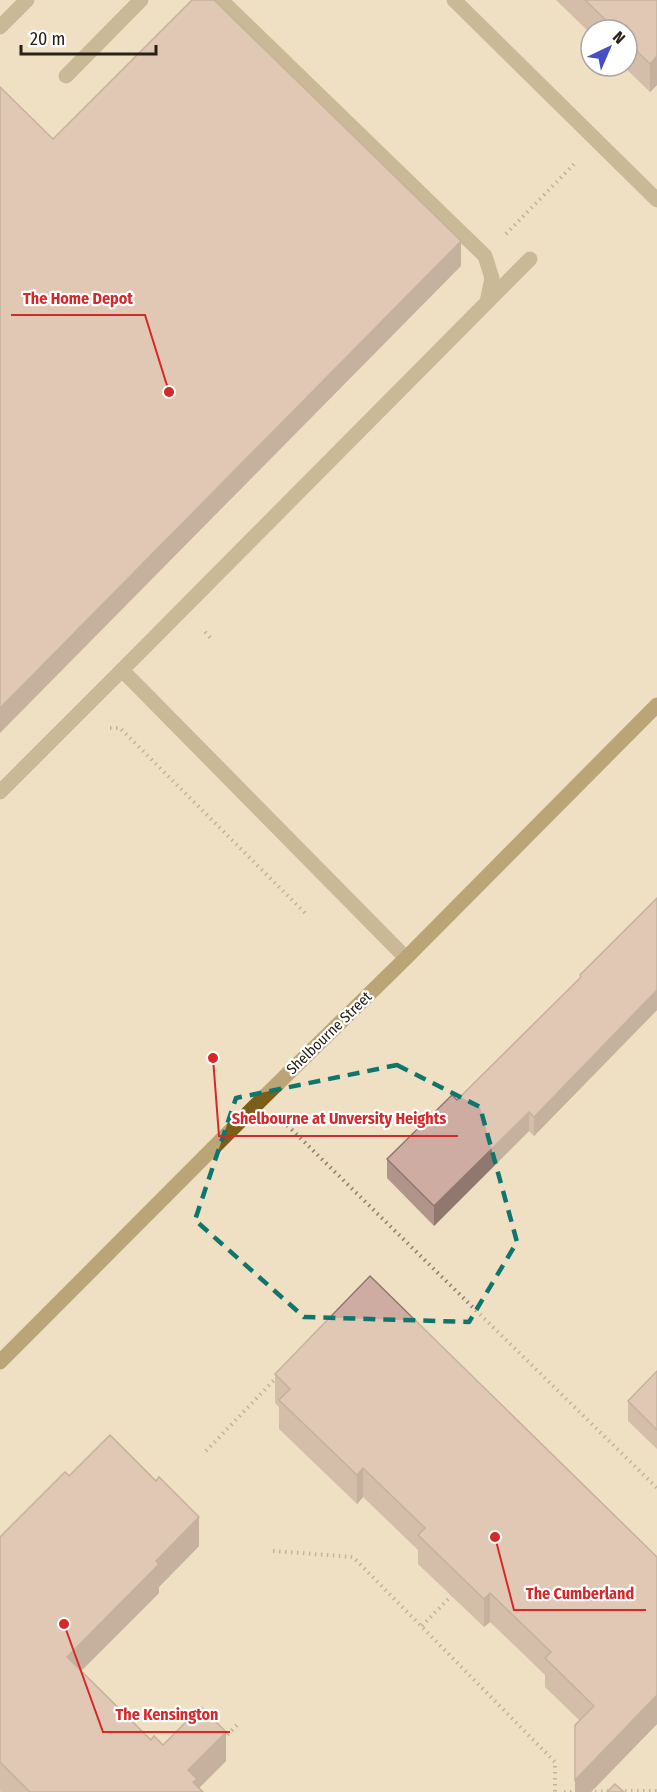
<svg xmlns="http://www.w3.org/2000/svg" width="657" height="1792" font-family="'Fira Sans Condensed',sans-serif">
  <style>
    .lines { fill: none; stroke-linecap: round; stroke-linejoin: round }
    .path { stroke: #897e6a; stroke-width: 4; stroke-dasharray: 1.5 4.5; stroke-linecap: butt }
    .service { stroke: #9c8962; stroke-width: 15 }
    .secondary { stroke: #7a5e1a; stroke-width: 15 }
    .wall { fill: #b1948b }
    .shaded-wall { fill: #907871 }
    .building { fill: #ceaca2; stroke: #907871; stroke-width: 1.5 }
    .marked { fill: none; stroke: #0f766e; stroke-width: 4.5; stroke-dasharray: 12 8; stroke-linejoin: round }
    .labels { text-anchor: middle; stroke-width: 4.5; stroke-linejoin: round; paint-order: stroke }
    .street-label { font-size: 15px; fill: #272116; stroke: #fff }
    .leader { fill: none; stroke: #d62828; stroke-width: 2 }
    .callout-dot { fill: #d62828; stroke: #fff; stroke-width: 2 }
    .callout-label { font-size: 16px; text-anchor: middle; font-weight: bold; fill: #d62828; stroke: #fff; stroke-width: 4.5; stroke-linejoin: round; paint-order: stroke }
  </style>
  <rect width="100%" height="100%" fill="#f0e0c3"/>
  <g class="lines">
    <!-- path -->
    <g class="path">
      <path d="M506,234l70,-72"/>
      <path d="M205,632l7,8"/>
      <path d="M110,728h10l185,185"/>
      <path d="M283,1121l374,367"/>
      <path d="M206,1451l72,-75"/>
      <path d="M273,1551l80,6 202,205v30"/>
      <path d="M422,1626l32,-33"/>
      <path d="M223,1739l15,-15"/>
      <path d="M619,1791h38"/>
      <path d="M564,1792h14"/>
      <path d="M589,1792l22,-1"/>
    </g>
    <!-- service -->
    <g class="service">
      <path d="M221,0l264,256 7,22 -5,24"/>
      <path d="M454,0l203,200"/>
      <path d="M0,27l27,-27"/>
      <path d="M66,76l75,-76"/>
      <path d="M0,792l122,-122"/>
      <path d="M406,958l-284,-288 408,-411"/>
    </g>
    <!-- secondary -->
    <path class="secondary" d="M0,1362l261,-262 145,-142 251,-253"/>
  </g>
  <!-- wall -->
  <g class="wall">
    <path d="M556,0h101v85l-7,7 -27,-26h4v-36h-36v4z"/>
    <path d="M657,898v112l-123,126 -5,-5 -95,95 -47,-48v-19l70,-59 123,-122v-3z"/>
    <path d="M657,1371v78l-29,-28v-20z"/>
    <path d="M275,1374l382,183v167l-66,68h-16v-67l5,-4 -35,-34v-12l-55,-53 -6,5 -66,-63v-14l-55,-53 -6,7 -78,-75v-22l-4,-4z"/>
    <path d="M69,1476l130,70 -40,41v6l-78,78 70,69 12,5 63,16 -27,27 4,4h-202l-1,-1v-254z"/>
  </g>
  <!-- shaded-wall -->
  <g class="shaded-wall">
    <path d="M657,56v29l-7,7v-28z"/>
    <path d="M461,241v25l-461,467v-25z"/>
    <path d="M657,990v20l-123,126v-19z"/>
    <path d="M529,1112v19l-95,95v-20z"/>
    <path d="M363,1468v29l-6,7v-29z"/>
    <path d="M199,1517v29l-40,41v6l-92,92v-28l89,-96z"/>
    <path d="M490,1593v29l-6,5v-28z"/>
    <path d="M657,1695v29l-66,68h-16v-12z"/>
    <path d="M226,1732v29l-29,29 -9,-20z"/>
  </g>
  <!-- building -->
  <g class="building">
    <path d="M192,0h22l247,241 -461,467v-621l53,52z"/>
    <path d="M585,0h72v56l-7,8 -23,-23v-11h-11z"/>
    <path d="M657,898v92l-123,127 -5,-5 -95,94 -47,-47 65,-64 5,5 124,-123 -1,-2z"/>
    <path d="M370,1276l287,281v138l-82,85v-55l19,-19 -49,-48 6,-6 -61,-59 -6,6 -66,-64 7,-7 -62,-60 -6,7 -78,-75 11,-11 -15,-15z"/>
    <path d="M657,1371v59l-29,-29z"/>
    <path d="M110,1435l46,46 3,-4 40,40 -43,44 3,3 -92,93 84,83 3,-4 9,9 38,-38 25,25 -38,38 9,9 -4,3 10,10h-173l-30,-30v-225l65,-65 4,4z"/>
    <path d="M615,1784l9,8h-17z"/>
  </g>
  <!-- marked area -->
  <path d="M0 0H657V1792H0ZM397,1065l83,42 37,135 -48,80 -165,-5 -109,-97 41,-122z" fill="#f0e0c3" fill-opacity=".55" fill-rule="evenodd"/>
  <path class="marked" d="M397,1065l83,42 37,135 -48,80 -165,-5 -109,-97 41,-122z"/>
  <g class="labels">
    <!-- street labels -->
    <g class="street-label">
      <text transform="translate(329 1033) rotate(-44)" y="5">Shelbourne Street</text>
    </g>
  </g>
  <!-- callouts -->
  <path class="leader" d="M169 392L145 315H11M213 1058L219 1136H458M495 1537L514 1610H646M64 1624L103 1732H230"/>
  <g class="callout-dot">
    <circle cx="169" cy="392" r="6"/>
    <circle cx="213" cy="1058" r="6"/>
    <circle cx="495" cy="1537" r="6"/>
    <circle cx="64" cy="1624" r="6"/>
  </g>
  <g class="callout-label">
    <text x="78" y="304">The Home Depot</text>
    <text x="339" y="1124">Shelbourne at Unversity Heights</text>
    <text x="580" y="1599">The Cumberland</text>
    <text x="167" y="1720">The Kensington</text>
  </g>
  <!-- north arrow -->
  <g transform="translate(609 48) rotate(44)"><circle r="28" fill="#ffffff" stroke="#a9a6a2" stroke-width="1.5"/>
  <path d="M0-4.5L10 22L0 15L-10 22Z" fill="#464fc4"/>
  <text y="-9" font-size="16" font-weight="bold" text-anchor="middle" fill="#272116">N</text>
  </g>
  <!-- scale -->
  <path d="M21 45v9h135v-9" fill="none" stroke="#272116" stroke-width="3"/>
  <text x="30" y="45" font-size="18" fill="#272116" stroke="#ffffff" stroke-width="4.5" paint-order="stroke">20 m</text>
</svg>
